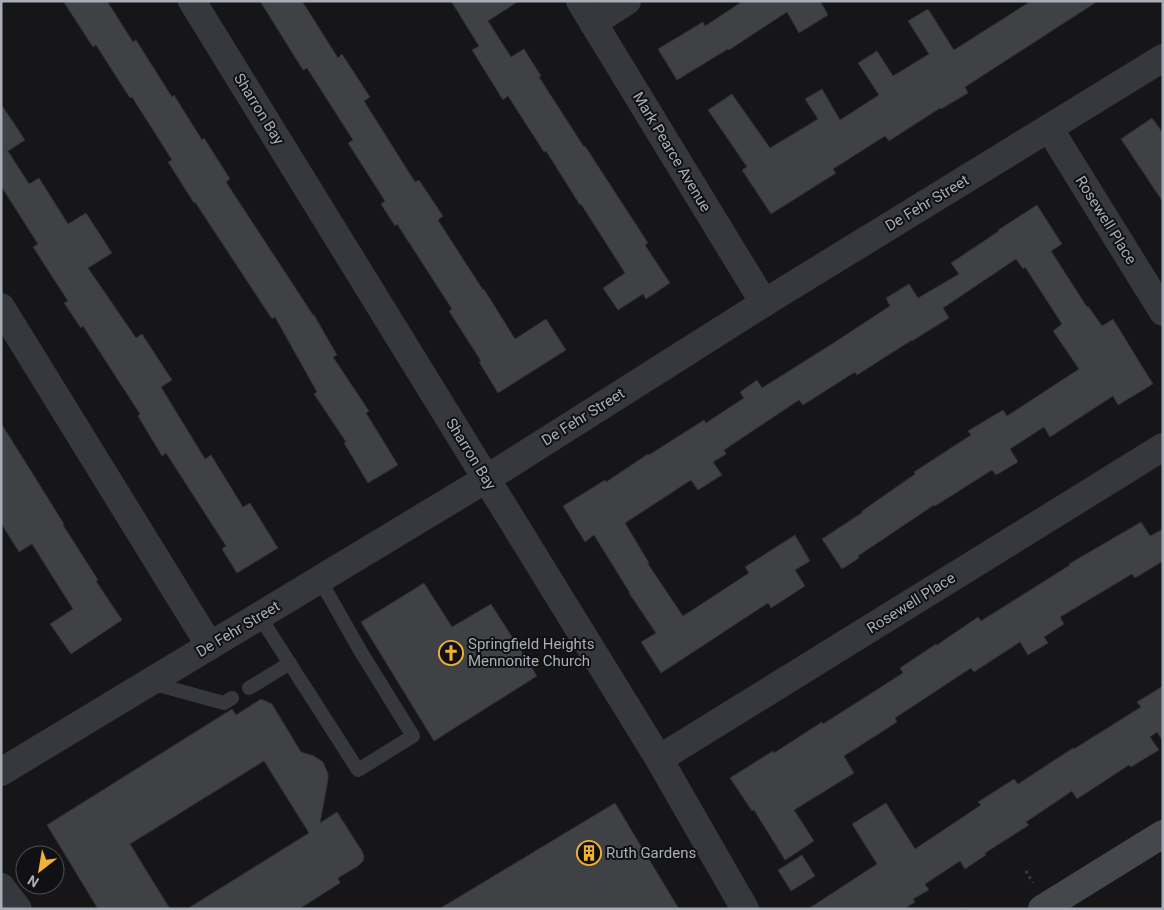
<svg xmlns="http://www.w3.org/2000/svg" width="1164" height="910" font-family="Roboto,sans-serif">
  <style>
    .building { fill: #404145; stroke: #303034 }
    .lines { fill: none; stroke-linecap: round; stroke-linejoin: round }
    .path { stroke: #3d3f44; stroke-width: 3; stroke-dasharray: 2.5 4; stroke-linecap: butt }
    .lane { stroke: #37383d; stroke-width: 14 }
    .street { stroke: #37383d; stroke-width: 28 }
    .secondary { stroke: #45474d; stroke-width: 28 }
    .labels { text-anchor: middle; stroke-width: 4; stroke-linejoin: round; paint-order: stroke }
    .street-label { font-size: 15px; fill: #a8adb8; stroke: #111113 }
    .poi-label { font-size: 15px; fill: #a8adb8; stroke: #111113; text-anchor: start }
  </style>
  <rect width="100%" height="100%" fill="#161618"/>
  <!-- building -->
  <g class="building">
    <path d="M63,1h44l26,41 3,-2 36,57 2,-2 28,45 2,-2 26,41 -4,3 87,133h1l23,40 -4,2 36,54 -3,2 32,52 -30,18 -24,-40 2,-1 -32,-48 3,-2 -42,-75 -3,2 -77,-117 -1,1 -26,-41 4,-2 -40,-63 -2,1 -34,-53 -3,2z"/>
    <path d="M260,1h42l36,57 4,-4 28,43 -6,4 51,81 4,-2 24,36 -5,4 45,70 1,-1 31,50 31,-20 20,31 -68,43 -19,-31 2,-1 -32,-50 3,-2 -55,-85 -2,2 -14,-22 4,-3 -37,-58 5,-3 -46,-72 -4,2z"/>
    <path d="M451,1h68l-31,20 23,36 13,-8 17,27 -2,1 45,70 1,-1 63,97 -3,2 25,38 -24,16 -3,-5 -25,16 -15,-22 22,-15 -44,-69 -1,1 -34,-54 -2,1 -36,-56 -5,4 -31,-50 7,-4z"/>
    <path d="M743,1h77l8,14 -29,18 -12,-21 -58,38 -1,-1 -51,31 -19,-31 45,-27 2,4z"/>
    <path d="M1031,1h67l-133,86 3,6 -27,16 -1,-1 -51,33 -4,-5 -52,33 3,4 -65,41 -29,-44 5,-3 -39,-57 24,-16 38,54 48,-29 -13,-20 17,-10 18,31 39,-25 -21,-32 19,-12 16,25 36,-22 -21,-33 20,-12 26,41z"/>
    <path d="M1,104l24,36 -17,11 21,33 10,-6 29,46 18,-11 26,40 -24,15 48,70 6,-4 30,46 -11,7 44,72 6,-4 32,52 7,-4 28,45 -41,25 -15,-24 4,-3 -60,-93 -4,3 -24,-40 2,-2 -57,-88 -2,2 -17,-25 4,-2 -35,-54 5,-3 -37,-58z"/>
    <path d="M1152,118l11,15v69l-42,-63z"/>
    <path d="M1037,205l25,39 -11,7 36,56 1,-1 14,20 11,-7 40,65 -35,21 -5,-9 -63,41 -6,-10 -34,22 8,13 -22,13 -4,-5 -57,36 -1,-1 -76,51 1,2 -17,11 -20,-30 41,-27 -1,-1 53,-37 -1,-2 57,-37 -3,-4 35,-21 4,6 72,-47 -26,-38 9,-7 -37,-57 -2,2 -7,-10 -73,49 6,10 -37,23v-1l-55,35 -2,-3 -52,33 -4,-5 -75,50 2,4 -13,8 9,13 -24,15 -7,-10 -66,43 24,40 -1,1 35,52 66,-43 -4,-6 50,-32 15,26 -15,9 10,16 -34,22 -3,-5 -107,70 -20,-31 15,-9 -27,-40h1l-36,-58 -9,7 -22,-36 42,-26 1,2 42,-28 1,1 55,-35 2,3 38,-25 -4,-6 17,-12 5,8 73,-46 55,-36 -4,-8 23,-14 9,14 41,-24 -8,-11 48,-32 -1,-1z"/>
    <path d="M1,423l63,101 -1,1 35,55 -2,1 26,39 -51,34 -21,-30 23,-15 -41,-65 -13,8 -18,-29z"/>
    <path d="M1141,522l9,14 13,-7v32l-28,17 -3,-4 -72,43 4,7 -20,13 4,6 -20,12 -8,-13 -46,30 -3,-4 -76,50 2,4 -53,34 10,17 -60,37 20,31 -29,19 -31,-50 -2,1 -22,-33 43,-27 1,2 48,-31 1,2 80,-51 -3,-5 36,-24 1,1 41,-28 3,4 89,-56 -1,-1z"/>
    <path d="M424,583l28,44 39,-23 46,72 -103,65 -73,-119z"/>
    <path d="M1163,686v55l-6,-9 -7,5 9,13 -28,17 -2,-2 -52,34 -5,-8 -46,31 3,3 -44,28 1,2 -21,14 -5,-8 -35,23 4,6 -16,9 2,3 -11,7h-96l69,-45 -25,-40 34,-21 29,46 66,-44 -3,-3 36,-23 4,5 55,-36 1,1 67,-42 -4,-5z"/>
    <path d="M261,699l11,5 29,48 13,4 9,6 5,12v6l-8,43 17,-11 25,39 2,5 -1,5 -5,5 -20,12 2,5 -41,26h-112l122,-76 -45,-72 -134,83 40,65h-72l-51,-84 185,-116 4,6z"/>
    <path d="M615,803l64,106h-240z"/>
    <path d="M802,855l13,21 -24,15 -13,-21z"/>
  </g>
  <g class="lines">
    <!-- path -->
    <g class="path">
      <path d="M1026,871l7,12"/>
      <path d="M966,908l1,1"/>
    </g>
    <!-- lane -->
    <g class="lane">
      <path d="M260,617l98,153 55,-34 -52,-84 -41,-72"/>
      <path d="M151,683l73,20 8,-5"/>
      <path d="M249,688l41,-25"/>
    </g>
    <!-- street -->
    <g class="street">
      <path d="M192,1l467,758 86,150"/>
      <path d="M580,1l184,302"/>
      <path d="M593,23l34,-22"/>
      <path d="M1049,128l114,184"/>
      <path d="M1,307l209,339"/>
      <path d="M659,759l504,-312"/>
      <path d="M1,772l485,-293 278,-176 399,-245"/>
      <path d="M1,887l17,22"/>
    </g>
    <!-- secondary -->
    <path class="secondary" d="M1042,909l121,-75"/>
  </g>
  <!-- icons -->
  <defs>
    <symbol id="church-ring" viewBox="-11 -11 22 22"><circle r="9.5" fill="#111113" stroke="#f2b134" stroke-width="1.5"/><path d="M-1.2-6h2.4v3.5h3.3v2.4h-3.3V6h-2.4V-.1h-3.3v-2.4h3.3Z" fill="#f2b134"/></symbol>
    <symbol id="building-ring" viewBox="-11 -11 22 22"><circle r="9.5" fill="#111113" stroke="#f2b134" stroke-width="1.5"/><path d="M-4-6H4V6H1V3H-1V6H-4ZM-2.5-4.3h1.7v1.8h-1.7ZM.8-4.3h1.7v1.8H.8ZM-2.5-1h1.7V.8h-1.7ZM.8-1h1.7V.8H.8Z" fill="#f2b134"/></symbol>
  </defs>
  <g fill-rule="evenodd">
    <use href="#church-ring" x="437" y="639" width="28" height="28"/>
    <use href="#building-ring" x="575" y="839" width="28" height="28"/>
  </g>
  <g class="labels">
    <!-- street labels -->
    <g class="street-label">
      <text transform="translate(259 109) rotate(58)" y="5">Sharron Bay</text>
      <text transform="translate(672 152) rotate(59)" y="5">Mark Pearce Avenue</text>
      <text transform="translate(927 203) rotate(-31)" y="5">De Fehr Street</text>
      <text transform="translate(1106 220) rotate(58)" y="5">Rosewell Place</text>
      <text transform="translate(583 417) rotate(-32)" y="5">De Fehr Street</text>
      <text transform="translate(471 454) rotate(58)" y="5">Sharron Bay</text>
      <text transform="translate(911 603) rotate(-32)" y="5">Rosewell Place</text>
      <text transform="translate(238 629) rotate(-31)" y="5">De Fehr Street</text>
    </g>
    <!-- poi labels -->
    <g class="poi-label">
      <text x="468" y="649">Springfield Heights<tspan x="468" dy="17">Mennonite Church</tspan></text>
      <text x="606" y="858">Ruth Gardens</text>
    </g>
  </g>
  <!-- border -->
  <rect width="1164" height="910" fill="none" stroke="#a8adb8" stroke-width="5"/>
  <!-- north arrow -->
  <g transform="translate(40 870) rotate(211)"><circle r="24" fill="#111113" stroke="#4d4f55"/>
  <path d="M0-4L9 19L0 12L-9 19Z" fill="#f2b134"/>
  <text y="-8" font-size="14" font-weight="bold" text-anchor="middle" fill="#a8adb8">N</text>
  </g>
</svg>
